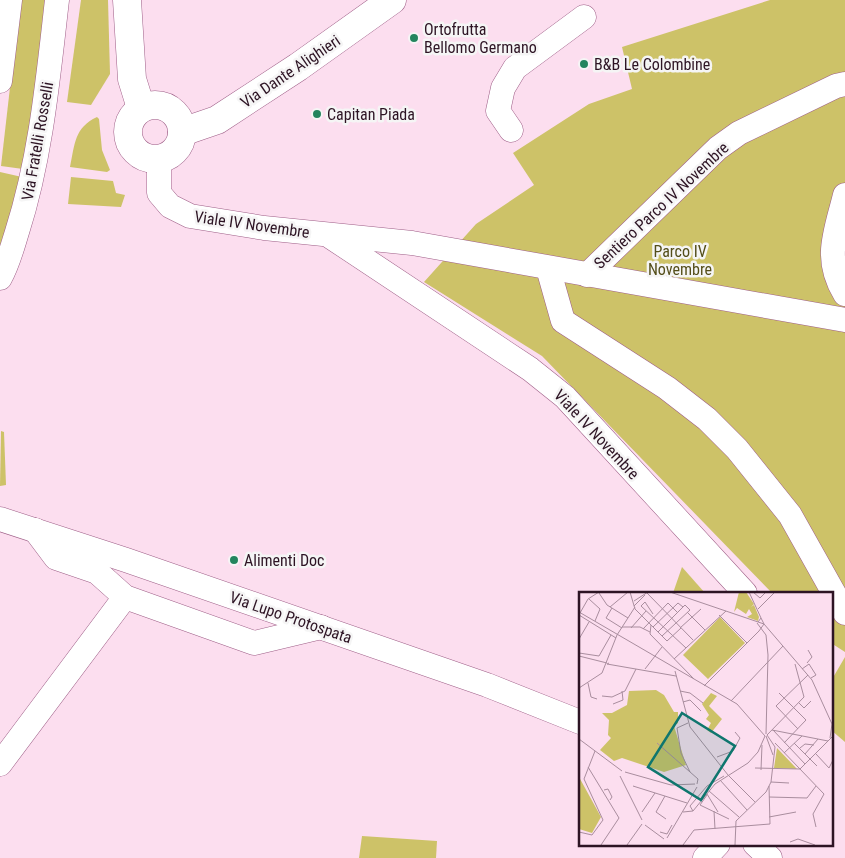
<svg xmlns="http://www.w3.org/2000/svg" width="845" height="858" font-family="'Roboto Condensed',sans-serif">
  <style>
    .green { fill: #cdc268 }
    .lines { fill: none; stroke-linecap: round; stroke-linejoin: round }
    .minor-casing { stroke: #9e5e87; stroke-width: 25 }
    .major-casing { stroke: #9e5e87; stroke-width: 29 }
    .minor { stroke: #fff; stroke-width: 24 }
    .major { stroke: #fff; stroke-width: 28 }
    .poi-dot { fill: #23855e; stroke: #f5f5f5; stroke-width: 2 }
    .labels { text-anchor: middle; stroke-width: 5; stroke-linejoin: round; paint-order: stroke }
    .poi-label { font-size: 16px; fill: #2d1424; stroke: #f5f5f5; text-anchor: start }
    .street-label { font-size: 16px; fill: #2d1424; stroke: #f5f5f5 }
    .park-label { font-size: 16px; fill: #544e1a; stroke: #f5f5f5 }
    .inset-road { fill: none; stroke: #a98d9e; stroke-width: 1 }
    .view { fill: #0f766e; fill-opacity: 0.15; stroke: #0f766e; stroke-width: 2.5 }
    .inset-edge { fill: none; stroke: #2d1424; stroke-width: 2.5 }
  </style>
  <rect width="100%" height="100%" fill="#fcdeef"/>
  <!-- green -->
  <g class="green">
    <path d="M20,0h30l-27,169 -22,-3z"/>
    <path d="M81,0h27l2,74 -19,31 -24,-3z"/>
    <path d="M770,0h75v652l-14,-9v-50h-59l-230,-237 -118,-74 52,-58 58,-39 -21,-32 76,-49 43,-15 -10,-42z"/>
    <path d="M97,117l2,2 3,31 8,20 -3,2 -37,-5c5,-23 4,-39 27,-50z"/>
    <path d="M0,172l22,5 -22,79z"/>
    <path d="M71,177l42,4 3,12 9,2 -4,12 -53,-3z"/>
    <path d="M1,431l3,1 2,53 -6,1z"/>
    <path d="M682,567l23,26h-32z"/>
    <path d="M845,657v85l-14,-12v-49z"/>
    <path d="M362,836l75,5 -1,17h-77z"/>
  </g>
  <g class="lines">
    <defs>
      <g id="minor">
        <path d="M0,81l10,-81"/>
        <path d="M511,130l-13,-19 5,-23 12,-20 69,-51"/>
        <path d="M159,158v35l11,13 20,10 74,12 148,15 433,77"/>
        <path d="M845,195c-9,37 -22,63 0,99"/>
        <path d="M331,237l199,132 35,28 180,196"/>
        <path d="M548,268l15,53 104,67 40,31 30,30 53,66 55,98"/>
        <path d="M587,275l131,-127 21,-15 97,-47 9,-2"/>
        <path d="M0,278c8,-14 12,-30 17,-46 24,-75 31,-154 40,-232"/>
        <path d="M0,519l126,41 361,125 93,37"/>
        <path d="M35,530l21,28 41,14 28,25 129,46 67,-16"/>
        <path d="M0,764l125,-167"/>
        <path d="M755,844l15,14"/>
        <path d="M705,858l13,-14"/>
      </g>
      <g id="major">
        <path d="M127,0l5,79 9,29"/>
        <circle cx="155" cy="132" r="27"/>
        <path d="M182,132l35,-12 81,-53 94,-67"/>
      </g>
    </defs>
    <!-- minor casing -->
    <use href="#minor" class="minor-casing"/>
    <!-- major casing -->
    <use href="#major" class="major-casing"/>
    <!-- minor -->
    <use href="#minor" class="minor"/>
    <!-- major -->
    <use href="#major" class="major"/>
  </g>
  <!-- markers -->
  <g class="poi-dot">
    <circle cx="414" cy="38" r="5"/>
    <circle cx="584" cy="64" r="5"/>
    <circle cx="317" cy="114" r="5"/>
    <circle cx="234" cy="560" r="5"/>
  </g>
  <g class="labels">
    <!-- poi labels -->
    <g class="poi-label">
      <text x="424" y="35">Ortofrutta<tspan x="424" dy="18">Bellomo Germano</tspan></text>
      <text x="594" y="70">B&amp;B Le Colombine</text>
      <text x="327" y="120">Capitan Piada</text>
      <text x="244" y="566">Alimenti Doc</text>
    </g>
    <!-- street labels -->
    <g class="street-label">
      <text transform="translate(290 71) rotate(-34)" y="6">Via Dante Alighieri</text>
      <text transform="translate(37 141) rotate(-80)" y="6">Via Fratelli Rosselli</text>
      <text transform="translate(661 205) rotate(-43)" y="6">Sentiero Parco IV Novembre</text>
      <text transform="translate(252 224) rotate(8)" y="6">Viale IV Novembre</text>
      <text transform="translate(597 434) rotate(47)" y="6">Viale IV Novembre</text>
      <text transform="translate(291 617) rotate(19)" y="6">Via Lupo Protospata</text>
    </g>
    <!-- park labels -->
    <g class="park-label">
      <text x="680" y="257">Parco IV<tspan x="680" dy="18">Novembre</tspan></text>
    </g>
  </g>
  <!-- overview -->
  <g transform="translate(579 592)">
    <rect width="254" height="254" fill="#fcdeef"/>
    <path d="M160,0h7l8,12 -3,3 3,-2 5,12 -1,4 -11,-4 5,-3 -3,-5 -3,5 -9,-6 -3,4zM141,25l25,26 -37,36 -25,-24zM77,98l8,5 10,17h4v11l-4,3 12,39 -22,7 -42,-14 -8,3 -14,-11 11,-12 -3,-3 1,-15 -7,-7h10l15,-8 2,-14zM132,101l6,3 -8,10 13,13 -11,14 -4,-3 4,-7 -5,-4 3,-4 -7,-11zM198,156l20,21 -23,-1zM0,185l22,40 -9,16 -13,-4z" fill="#cdc268"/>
    <path class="inset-road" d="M51,0l5,17 32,32 14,-13M91,0l94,32 48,56 20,44 -2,14M170,0l12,26M174,0l7,6 6,-6M20,1l8,12 21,13M68,1l46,47M10,7l11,10 -5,12M55,9l14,-9M55,14l11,-11M31,15l18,-15M33,16l-6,10 16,10M179,17l17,-17M0,20l158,92 28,32M108,20l18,18M1,21l8,-14 11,-7M74,22l-8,-12 -4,4 45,42M0,23l37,23M140,23l28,28M178,31l9,12 2,20 -2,79M72,33l-1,9 44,45M43,35h18l10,5M74,35l25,-24 5,4M52,36l15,-17M101,36l21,-19M64,37l25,-26 9,9M79,40l27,-27 5,5 -28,26M0,47l10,-17M0,61l20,3 12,-21M0,64l28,7M95,67l52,-48M30,71l-2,1 69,12M228,71l5,-6 -4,-7M66,77l17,-22M223,77l7,-5 7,11 -5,3M96,79l15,56 38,48 27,27M9,91l3,14 6,2M125,94l55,-55 5,-7 -3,-6 -3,4M0,96l23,-15 15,-38 18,-28M101,99l10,2 13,10M200,101l27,27 -22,23M23,104l10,1 13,-6 11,-22M152,109l52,-55M104,110l7,-2 11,11M220,111l5,5 7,-7M34,112l10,-4 -1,-9M109,131l-11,5 4,25 9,19M219,137l-22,-23 32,-31M193,138l56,11M194,138l32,34M188,143l37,-38 -9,-33M187,144l7,19M0,147l43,32M78,151l41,36 -1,5M196,151l49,51 -11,20 3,13M215,151l23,23M221,156l5,-4 9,1M205,161l18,-17M226,162l13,-15M237,162l13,14 4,-8M138,165l16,-6 7,-13 -5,-6M9,175l31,51 -18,27M176,176l45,1M221,177l33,-33M182,178l1,-25M46,180l46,13 24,-1M41,184l22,44M141,188l27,30M192,190l18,1M54,194l54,17M25,198l4,-1 4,8 -2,3M130,199l30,26M128,202l11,18M128,203l-7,10 29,14M86,204l-9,16 10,7M190,205l38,1 9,-12M114,219l-3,-5 17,-20 17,-10M135,219l1,18M63,220l13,-19M104,220l10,-1 22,-27 33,-21 10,-11 7,-16M190,225l27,-5M66,233l19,14M0,240l13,3 11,-15 -19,-41 11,-28M81,240l7,2 5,-9M88,246l30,-51M211,250l8,-3 17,6M48,253l15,-21M104,253l11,-15 76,-6 -1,-38M156,253l1,-24 30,-29 5,-10 4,-35 -8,-12"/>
    <path class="view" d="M103,121l53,33 -34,54 -53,-33z"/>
    <rect width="254" height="254" class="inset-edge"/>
  </g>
</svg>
